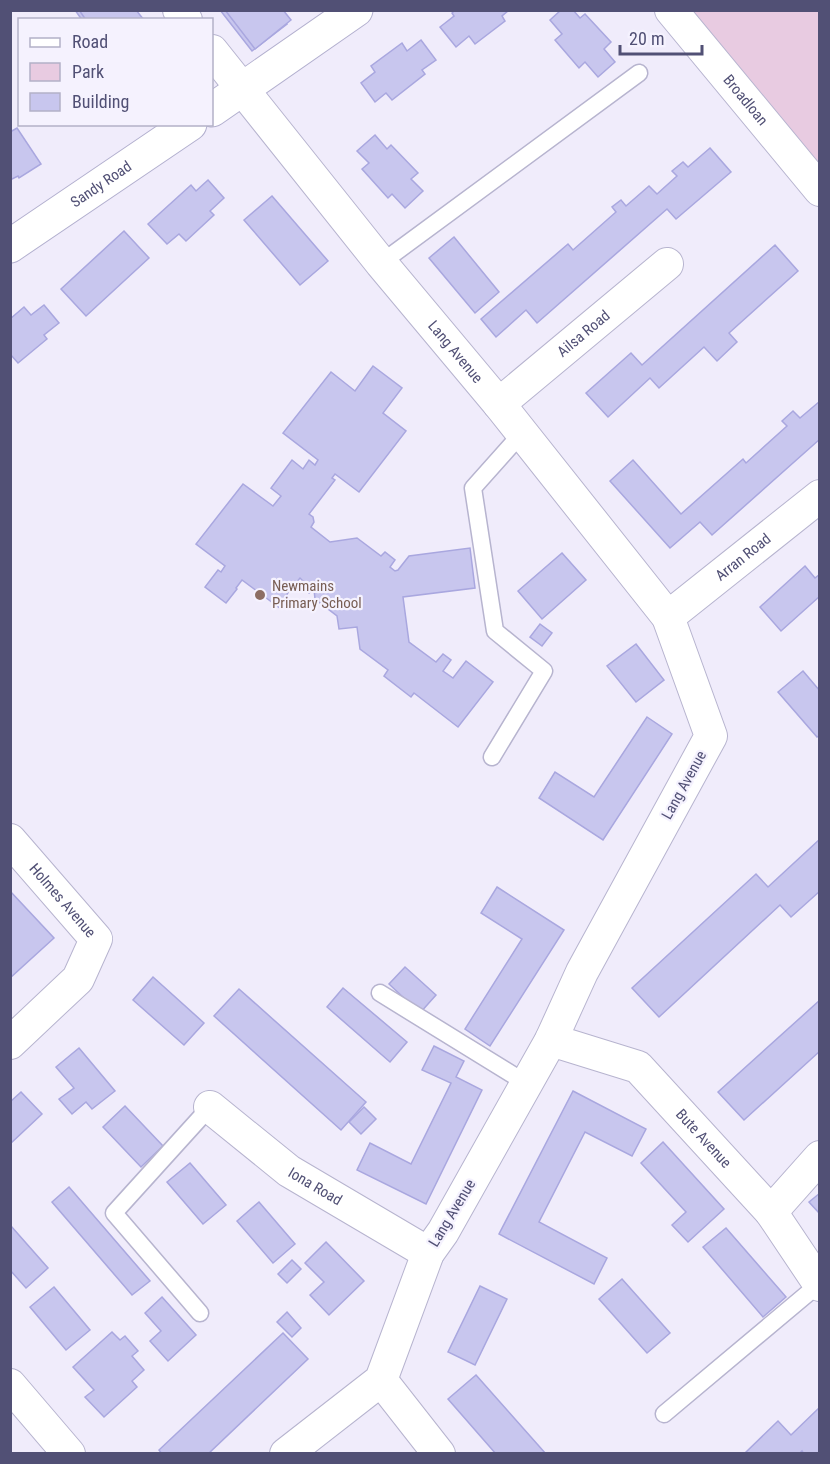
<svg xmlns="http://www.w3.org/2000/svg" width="830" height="1464" font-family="'Roboto Condensed',sans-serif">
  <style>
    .green { fill: #e8cbe1 }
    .building { fill: #c8c6ee; stroke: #a9a7df; stroke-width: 1.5 }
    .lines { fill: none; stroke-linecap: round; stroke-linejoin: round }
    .lane-casing { stroke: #b7b4cf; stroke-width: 19 }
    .street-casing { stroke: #b7b4cf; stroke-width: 34 }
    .secondary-casing { stroke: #b3b0cf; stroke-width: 35 }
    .lane { stroke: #fff; stroke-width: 16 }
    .street { stroke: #fff; stroke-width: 32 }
    .secondary { stroke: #fff; stroke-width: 33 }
    .education-dot { fill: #8d6e63; stroke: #f5f2fe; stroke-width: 2 }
    .labels { text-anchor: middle; stroke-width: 4.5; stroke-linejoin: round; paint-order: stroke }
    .street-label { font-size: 15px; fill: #515075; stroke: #f5f2fe }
    .education-label { font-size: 15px; fill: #785e54; stroke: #f5f2fe; text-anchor: start }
  </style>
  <rect width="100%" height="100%" fill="#f0ecfb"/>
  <!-- green -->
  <path class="green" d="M690,11h129v159z"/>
  <!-- building -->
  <g class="building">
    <path d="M75,10h58l7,10h-58z"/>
    <path d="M79,10h57l8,10h-58z"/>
    <path d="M220,10h57l10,14 -35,27z"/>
    <path d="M225,10h58l8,10 -36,29z"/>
    <path d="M455,10h54l-7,6 3,5 -30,23 -6,-8 -13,11 -16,-20 14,-11 -2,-3z"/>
    <path d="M561,10h12l7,8 5,-4 26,28 -7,7 11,13 -17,15 -13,-15 -6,6 -24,-28 7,-6 -12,-14z"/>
    <path d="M421,40l15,20 -14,10 3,4 -33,26 -6,-7 -11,9 -14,-19 14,-11 -4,-6 31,-23 5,8z"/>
    <path d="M17,128l24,36 -22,14 -1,-2 -8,4v-48z"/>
    <path d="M375,135l12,14 4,-4 27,28 -7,6 12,12 -18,17 -13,-14 -4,4 -26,-29 7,-6 -12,-12z"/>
    <path d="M710,148l21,24 -55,47 -9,-10 -130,114 -11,-13 -30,27 -15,-18 87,-75 5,6 43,-38 -4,-5 9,-7 5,6 23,-20 8,8 20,-18 -5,-5 11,-9 5,5z"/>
    <path d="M208,180l16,18 -14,13 4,4 -28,26 -7,-7 -12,10 -19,-20 43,-39 5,6z"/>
    <path d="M272,196l56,65 -28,24 -56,-65z"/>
    <path d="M124,231l25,27 -63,58 -25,-27z"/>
    <path d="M454,237l45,55 -24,21 -46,-55z"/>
    <path d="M775,245l23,26 -69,62 8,9 -20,19 -13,-14 -45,41 -9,-10 -42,39 -22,-24 45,-40 11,12z"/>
    <path d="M44,305l15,18 -15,12 3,4 -29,24 -7,-8 -1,1v-37l14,-12 7,8z"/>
    <path d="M373,366l29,22 -19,25 23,18 -47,61 -24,-18 -3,4 3,2 -26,34 4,3 1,5 -3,5 19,15 27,-4 24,18 4,-4 10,8 -5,7 5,4 3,-1 11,-14 61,-8 5,40 -72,9 6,45 27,20 7,-8 8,6 -8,11 10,7 13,-17 27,21 -35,45 -44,-34 -3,4 -27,-21 4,-6 -28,-21 -3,-22 -18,2 -2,-13 -22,-17 -1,-10 -5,4 -9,-7 3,-5 -3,-3 -13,16 1,6 -7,9 -39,-29 -6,8 1,1 -11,14 -21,-16 13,-17 3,2 4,-6 -29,-22 47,-60 30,22 8,-10 -10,-8 21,-28 11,9 6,-9 6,5 3,-5 -35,-27 48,-61 24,19z"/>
    <path d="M820,401v38l-108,96 -12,-13 -30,26 -60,-67 23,-21 48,54 62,-55 3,4 41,-37 -5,-5 11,-10 7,7z"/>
    <path d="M562,553l24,27 -44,39 -24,-28z"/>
    <path d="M805,566l10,12 5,-4v22l-39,35 -21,-24z"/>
    <path d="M540,624l12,9 -10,13 -12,-9z"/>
    <path d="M636,644l28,36 -28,22 -29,-36z"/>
    <path d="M803,671l17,20v44l-3,2 -39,-45z"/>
    <path d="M647,717l25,17 -69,106 -64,-42 16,-26 39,25z"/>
    <path d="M820,839v52l-29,26 -11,-12 -121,112 -27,-29 124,-114 12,13z"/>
    <path d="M497,887l67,43 -74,116 -25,-17 57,-90 -41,-26z"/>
    <path d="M10,891l44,47 -44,40 1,-44z"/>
    <path d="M405,967l31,28 -16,18 -31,-29z"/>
    <path d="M153,977l51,46 -20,22 -51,-45z"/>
    <path d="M343,988l64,54 -17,20 -63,-55z"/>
    <path d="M239,989l127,113 -25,28 -127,-114z"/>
    <path d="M820,1000v51l-76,69 -26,-28z"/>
    <path d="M434,1046l30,15 -8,16 26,13 -56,114 -69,-34 13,-27 41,21 40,-81 -29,-13z"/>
    <path d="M79,1048l36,43 -23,18 -6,-7 -14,12 -13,-15 15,-11 -18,-21z"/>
    <path d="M573,1091l73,38 -14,27 -47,-24 -46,90 68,36 -13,26 -95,-50z"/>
    <path d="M21,1092l21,22 -32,30v-42z"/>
    <path d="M125,1106l38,40 -22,21 -38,-40z"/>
    <path d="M364,1107l12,12 -15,15 -12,-12z"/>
    <path d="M663,1142l61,67 -36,33 -16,-17 14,-13 -45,-49z"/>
    <path d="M190,1163l36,42 -23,19 -36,-42z"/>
    <path d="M69,1187l81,94 -18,14 -80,-93z"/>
    <path d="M820,1193v21l-11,-12z"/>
    <path d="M259,1202l36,42 -22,19 -36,-42z"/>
    <path d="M11,1226l37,42 -22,20 -16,-18z"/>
    <path d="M726,1228l60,69 -23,20 -60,-70z"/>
    <path d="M326,1242l38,39 -35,34 -19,-20 14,-13 -19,-19z"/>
    <path d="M292,1260l9,9 -14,14 -9,-9z"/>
    <path d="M622,1279l48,54 -23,20 -48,-54z"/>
    <path d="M480,1286l27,13 -32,66 -27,-13z"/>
    <path d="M54,1287l36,43 -24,20 -36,-43z"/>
    <path d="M162,1297l34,38 -28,26 -18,-20 11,-10 -16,-18z"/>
    <path d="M287,1312l14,16 -9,9 -15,-15z"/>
    <path d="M112,1332l8,8 5,-4 13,15 -6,5 12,14 -12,11 5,6 -33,30 -19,-20 9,-7 -21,-23z"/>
    <path d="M283,1333l25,26 -100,95h-46l-3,-4z"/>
    <path d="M476,1375l70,79h-50l-48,-55z"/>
    <path d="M820,1407v47h-16l-2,-3 -3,3h-55l34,-33 13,14z"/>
  </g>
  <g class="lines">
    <defs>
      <g id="lane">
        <path d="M381,263l258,-190"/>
        <path d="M492,757l52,-86 -49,-40 -22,-143 49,-55"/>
        <path d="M380,993l146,90"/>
        <path d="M200,1313l-86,-100 96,-106"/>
        <path d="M664,1414l155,-130"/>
      </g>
      <g id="street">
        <path d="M179,10l7,10"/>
        <path id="s1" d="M671,10l149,180"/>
        <path id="s2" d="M212,51l169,212 118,141 169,213 43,119 -129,236 -31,68 -108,192 -15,21 -47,127 -95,74"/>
        <path id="s3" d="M499,404l168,-140"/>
        <path id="s4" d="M668,617l152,-121"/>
        <path id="s5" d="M10,840l86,99 -18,40 -68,64"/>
        <path id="s6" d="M551,1040l87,27 133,145 49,73"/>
        <path id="s7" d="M210,1107l79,64 139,82"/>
        <path d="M771,1212l49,-55"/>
        <path d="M381,1380l58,74"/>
        <path d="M10,1385l59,69"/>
      </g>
      <g id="secondary">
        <path d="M212,110l144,-100"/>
        <path id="s8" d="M10,246l180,-122"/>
      </g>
    </defs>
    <!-- lane casing -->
    <use href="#lane" class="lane-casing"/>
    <!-- street casing -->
    <use href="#street" class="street-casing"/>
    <!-- secondary casing -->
    <use href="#secondary" class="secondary-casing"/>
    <!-- lane -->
    <use href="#lane" class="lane"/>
    <!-- street -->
    <use href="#street" class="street"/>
    <!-- secondary -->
    <use href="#secondary" class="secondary"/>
  </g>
  <!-- markers -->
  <circle class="education-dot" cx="260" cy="595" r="6"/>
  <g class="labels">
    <!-- street labels -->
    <g class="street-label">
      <text dy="5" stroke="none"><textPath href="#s1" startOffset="117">Broadloan</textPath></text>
      <text dy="5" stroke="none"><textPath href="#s8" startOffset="110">Sandy Road</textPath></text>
      <text dy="5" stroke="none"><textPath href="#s3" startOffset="110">Ailsa Road</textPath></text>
      <text dy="5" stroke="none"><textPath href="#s2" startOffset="387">Lang Avenue</textPath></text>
      <text dy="5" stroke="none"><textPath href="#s4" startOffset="96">Arran Road</textPath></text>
      <text transform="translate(684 785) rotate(-61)" y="5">Lang Avenue</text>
      <text dy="5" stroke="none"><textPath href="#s5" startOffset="80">Holmes Avenue</textPath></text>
      <text dy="5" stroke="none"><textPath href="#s6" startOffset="188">Bute Avenue</textPath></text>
      <text dy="5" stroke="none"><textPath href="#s7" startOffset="132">Iona Road</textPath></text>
      <text transform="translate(452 1213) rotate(-59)" y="5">Lang Avenue</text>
    </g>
    <!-- education labels -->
    <g class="education-label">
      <text x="272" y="591">Newmains<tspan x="272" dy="17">Primary School</tspan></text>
    </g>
  </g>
  <!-- border -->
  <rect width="830" height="1464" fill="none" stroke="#515075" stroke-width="24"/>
  <!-- legend -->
  <rect x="18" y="18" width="195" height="108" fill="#f5f2fe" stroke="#b3b1c7" stroke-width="1.5"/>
  <rect x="30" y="38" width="30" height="9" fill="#ffffff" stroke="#b3b1c7" stroke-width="1.5"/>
  <text x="72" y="48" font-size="18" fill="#515075">Road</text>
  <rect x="30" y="63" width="30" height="18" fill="#e8cbe1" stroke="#b3b1c7" stroke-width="1.5"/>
  <text x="72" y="78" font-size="18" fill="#515075">Park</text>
  <rect x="30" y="93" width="30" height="18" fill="#c8c6ee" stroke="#b3b1c7" stroke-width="1.5"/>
  <text x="72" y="108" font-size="18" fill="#515075">Building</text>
  <!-- scale -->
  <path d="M620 45v9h82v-9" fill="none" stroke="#515075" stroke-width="3"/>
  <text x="629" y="45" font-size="18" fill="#515075" stroke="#f5f2fe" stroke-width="4.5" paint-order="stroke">20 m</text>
</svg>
